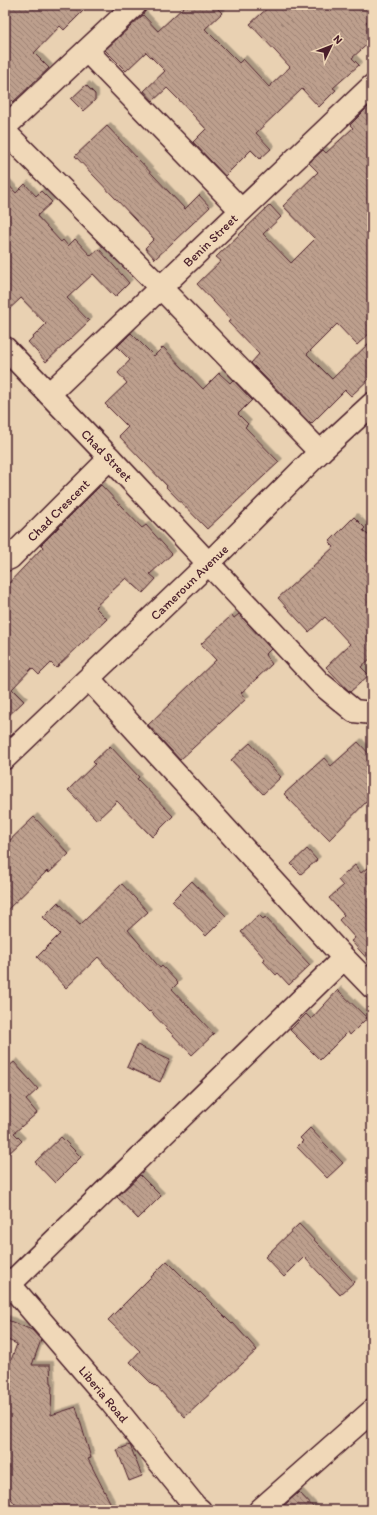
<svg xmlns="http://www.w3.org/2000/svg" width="377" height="1515" font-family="Itim,sans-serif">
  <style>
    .building { fill: url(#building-back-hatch); stroke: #4a1f2b; filter: url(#shadow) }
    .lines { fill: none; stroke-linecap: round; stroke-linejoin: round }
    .minor-casing { stroke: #4a1f2b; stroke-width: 25 }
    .minor { stroke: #f0d8b8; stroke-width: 22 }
    .labels { text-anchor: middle; stroke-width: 4; stroke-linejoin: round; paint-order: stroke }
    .street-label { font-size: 13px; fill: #4a1f2b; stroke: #f0d8b8 }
  </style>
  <defs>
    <pattern id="building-back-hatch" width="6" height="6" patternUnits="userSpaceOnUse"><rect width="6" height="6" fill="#bd9f8d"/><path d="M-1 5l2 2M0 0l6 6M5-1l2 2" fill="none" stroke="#9c8173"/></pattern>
    <filter id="shadow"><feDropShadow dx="3.5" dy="-3.5" stdDeviation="0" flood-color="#0004"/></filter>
  </defs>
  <rect width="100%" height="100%" fill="#e9d1b2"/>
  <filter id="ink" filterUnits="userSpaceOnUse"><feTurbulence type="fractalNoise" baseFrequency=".025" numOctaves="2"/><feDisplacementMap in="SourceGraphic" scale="8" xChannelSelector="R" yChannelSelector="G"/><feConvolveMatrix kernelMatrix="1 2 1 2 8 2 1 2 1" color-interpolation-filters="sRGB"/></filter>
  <g filter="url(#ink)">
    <!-- building -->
    <g class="building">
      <path d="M5,5h84l-25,25 -4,-4 -26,27 15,15 -36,34 -8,-8z"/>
      <path d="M186,5h28l8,8 -17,16 34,34 4,-4 26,28 21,-20 -40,-43 21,-19h101v11l-6,6 6,7v11l-20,18 7,7 -26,23 3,2 -17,17 -17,-18 -46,44 15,16 -11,10 -9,-9 -26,26 -32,-34 13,-13 -28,-30 -11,-11 -14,13 -9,-10 21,-20 -19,-19 -20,19 -21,-21 38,-35 15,16z"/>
      <path d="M86,85l9,9v6l-12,11 -12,-12z"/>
      <path d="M372,103v228l-15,14 -20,-21 -30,30 25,25 40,-39v36l-21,20 -6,-6 -34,34 -60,-61 8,-9 -31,-32 3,-2 -34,-36 24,-23 -5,-4 54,-52 11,12 -18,17 28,29 24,-24 -32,-33 35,-34 -9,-9 14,-13 3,3 27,-25 -3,-3z"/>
      <path d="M107,126l78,83 14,-14 11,12 -55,52 -10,-11 9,-9 -79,-83z"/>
      <path d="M5,181l11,12 9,-9 11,12 5,-5 11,11 -15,14 24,26 2,-2 5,6 7,-7 16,17 8,-7 30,34 -14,14 -22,-23 -26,24 22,23 -43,41 -18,-20 18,-18 -25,-26 -16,15z"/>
      <path d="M131,333l23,23 9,-9 40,42 16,-16 11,10 3,-3 19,20 -14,14 10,10 -3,3 34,35 -72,67 -41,-42 1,-1 -48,-50 9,-9 -23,-23 22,-21 -9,-10 12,-13 -13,-13z"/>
      <path d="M101,485l41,43 4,-3 26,29 -22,20 6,5 -13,14 -17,-15 -31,29 12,12 -51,49 -5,-5 -12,12 -7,-7 -20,21 12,12 -19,18v-132l38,-40 -2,-2z"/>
      <path d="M354,517l11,11 -2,2 9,9v118l-11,10 8,8 -19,17 -24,-25 24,-23 -25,-27 -16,15 -31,-34 56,-51 -5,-5z"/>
      <path d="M239,614l32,35 -6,6 7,9 -31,29 5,6 -66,61 -32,-35 68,-65 -15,-16 31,-29 2,3z"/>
      <path d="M358,742l14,15v39l-43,44 -45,-46 40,-36 7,8z"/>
      <path d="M250,743l31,34 -18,17 -32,-34z"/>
      <path d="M110,746l29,31 -2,2 36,37 -21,21 -35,-36 -20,19 -29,-30 27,-26 -2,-2z"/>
      <path d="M34,817l35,37 -20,19 -2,-2 -42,41v-67z"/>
      <path d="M307,849l10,11 -16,14 -10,-10z"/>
      <path d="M372,864v100l-21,-23 4,-3 -16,-18 5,-5 -15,-17 14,-12 -5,-6 17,-15 6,8z"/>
      <path d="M192,881l34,35 -20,20 -34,-35z"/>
      <path d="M122,884l26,28 -20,18 32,38 2,-2 16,17 -6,6 42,45 -22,21 -42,-44 -1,1 -29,-30 -22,-25 -32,31 -29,-31 23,-23 -17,-17 15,-15 22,23z"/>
      <path d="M259,915l4,4 2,-2 45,48 -21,20 -11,-12 -2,2 -13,-14 2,-2 -24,-27z"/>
      <path d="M338,990l29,28 -17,17 -2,-3 -28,28 -30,-30 16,-16 5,5z"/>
      <path d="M137,1045l33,15 -10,22 -33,-15z"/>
      <path d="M14,1062l24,27 -12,11 11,13 -23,20 8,8 -17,16v-87z"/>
      <path d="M310,1128l33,35 -16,15 -30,-31 6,-6 -3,-3z"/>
      <path d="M61,1137l20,20 -26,26 -20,-21z"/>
      <path d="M140,1175l21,21 -23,23 -21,-22z"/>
      <path d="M299,1224l55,58 -14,13 -36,-38 -20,20 -19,-20z"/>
      <path d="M167,1261l32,32 1,-1 32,32 1,-1 24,27 -72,67 -30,-32 -1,1 -24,-24 10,-11 -32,-31z"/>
      <path d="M5,1319l27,11 9,10 -9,25h18l1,18h1l-1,32 25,-8 15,51 -3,1 26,51h-95l-14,-20v-114l12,-32 -12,-5z"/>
      <path d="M130,1445l12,31 -13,5 -12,-31z"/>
      <path d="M299,1492l17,18h-37z"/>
    </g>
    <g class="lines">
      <defs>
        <g id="minor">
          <path d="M87,51l154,159"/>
          <path d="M5,127l130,-122"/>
          <path d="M5,132l155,155 160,165"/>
          <path d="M5,348l105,110 210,225 34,28 18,2"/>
          <path d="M49,394l323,-308"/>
          <path d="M5,560l5,-2 100,-100"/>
          <path d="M89,679l255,279 28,29"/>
          <path d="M5,758l204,-195 111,-111 52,-48"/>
          <path d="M5,1279l105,122 85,105 5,4"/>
          <path d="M10,1284l334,-326"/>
          <path d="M260,1510l112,-99"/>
        </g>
      </defs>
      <!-- minor casing -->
      <use href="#minor" class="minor-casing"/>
      <!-- minor -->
      <use href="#minor" class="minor"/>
    </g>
  </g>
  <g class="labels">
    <!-- street labels -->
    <g class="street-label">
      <text transform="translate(210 240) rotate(-44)" y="5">Benin Street</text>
      <text transform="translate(107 455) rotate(46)" y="5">Chad Street</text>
      <text transform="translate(58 510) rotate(-45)" y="5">Chad Crescent</text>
      <text transform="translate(189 582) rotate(-44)" y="5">Cameroun Avenue</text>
      <text transform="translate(104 1394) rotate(50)" y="5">Liberia Road</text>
    </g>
  </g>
  <!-- margin -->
  <rect width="377" height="1515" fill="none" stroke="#f0d8b8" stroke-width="20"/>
  <rect x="10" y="10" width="357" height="1495" fill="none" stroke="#4a1f2b" stroke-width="1.5" filter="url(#ink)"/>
  <!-- north arrow -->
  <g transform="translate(331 46) rotate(47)" stroke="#f0d8b8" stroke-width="3" paint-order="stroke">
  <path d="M0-3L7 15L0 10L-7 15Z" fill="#4a1f2b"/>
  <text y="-6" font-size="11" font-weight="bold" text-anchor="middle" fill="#4a1f2b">N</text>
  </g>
</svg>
